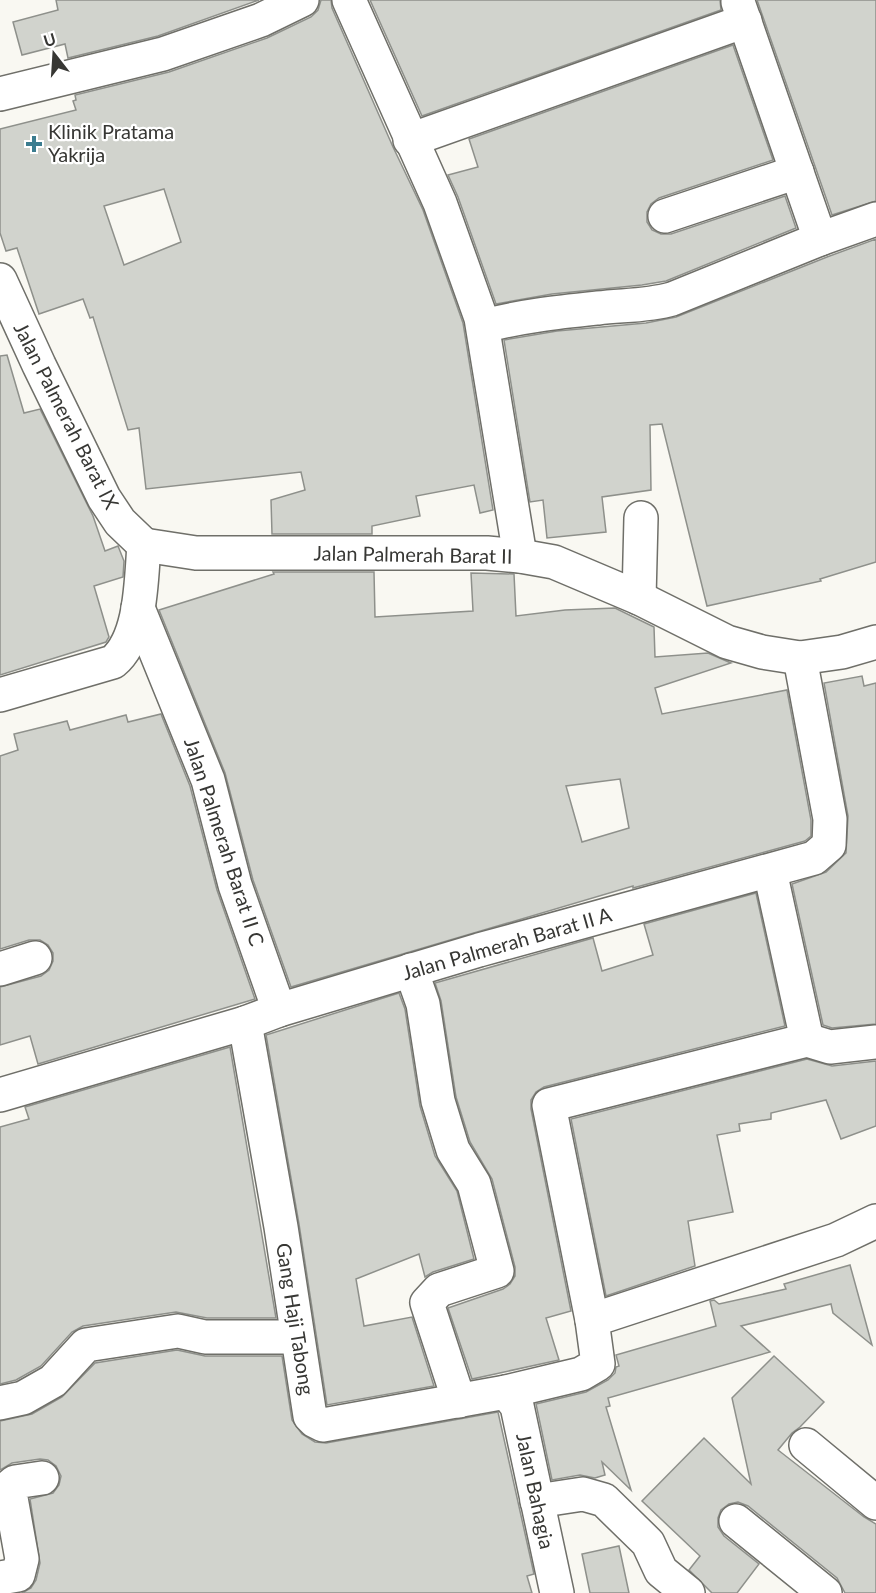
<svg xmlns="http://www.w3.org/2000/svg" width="876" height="1593" font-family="Lato,sans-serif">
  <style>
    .building { fill: #d1d3cd; stroke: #8e908b; stroke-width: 1.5; fill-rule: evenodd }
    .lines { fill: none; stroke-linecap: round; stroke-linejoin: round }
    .minor-casing { stroke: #6f6f69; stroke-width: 36 }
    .minor { stroke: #fff; stroke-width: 33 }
    .poi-dot { fill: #3b7c8f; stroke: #fff; stroke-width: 2 }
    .labels { text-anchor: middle; stroke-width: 4.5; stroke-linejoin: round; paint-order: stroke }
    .poi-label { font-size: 20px; fill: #373734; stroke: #fff; text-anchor: start }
    .street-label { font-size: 20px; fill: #373734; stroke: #fff }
  </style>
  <rect width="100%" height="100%" fill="#f9f8f2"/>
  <!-- building -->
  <g class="building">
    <path d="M56,0h203l-101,36 -90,22 -3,-14 -43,11 -9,-33 45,-12z"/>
    <path d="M321,0h10l1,8 61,139 30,63 40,113 30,187 -13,3 -6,-28 -58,11 4,20 -48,10v8h-100l-1,-34 34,-10 -4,-18 -155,17 -7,-61 -11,2 -35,-113 -3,1 -7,-19 -44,15 -22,-66 -11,3 -6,-18v-104l76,-19 -3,-9 3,-1 -1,-5 94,-23 98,-34 44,-21 7,-7zM164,189l17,53 -57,23 -20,-59z"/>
    <path d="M370,0h350l1,10 -299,106z"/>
    <path d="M757,0h119v201l-44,14z"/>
    <path d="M733,45l40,115 -114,38 -8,6 -4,8v10l5,8 9,4h10l114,-38 11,32 -130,53 -24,4 -90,9 -56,10 -38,-107 -10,-22 30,-8 -9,-28z"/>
    <path d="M876,239v323l-56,17 1,2 -114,25 -45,-182 -12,1 1,65 -49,7 4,35 -59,6 -4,-38 -13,2 -26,-162 53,-9 89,-8 30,-6 151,-60z"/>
    <path d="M7,355l17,58 16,-4 53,107 12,35 13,-5 6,15 -1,16 -29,9 15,51 -3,5 -106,33v-319z"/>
    <path d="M273,572h101l1,45 98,-6 -2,-38 43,1 2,42 49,-6 50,-2 39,19 1,30 53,-4 23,10 -76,25 7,26 125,-24 24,130v16l-6,5 -172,47v-2l-342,101 -38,-107 -28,-107 -66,-163 115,-36zM620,779l9,49 -47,14 -16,-56z"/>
    <path d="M862,676l2,10 12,-3v341l-44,4 -9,-3 -31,-141 34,-12 20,-19 2,-37 -24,-133z"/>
    <path d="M161,714l29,72 27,104 38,109 -217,65 -8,-28 -30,9v-58l41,-11 8,-6 4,-9v-8l-5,-8 -8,-5h-11l-29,9v-193l18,-6 -4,-16 53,-13 3,9 56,-15 2,7z"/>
    <path d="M756,893l29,133 -241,61 -8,5 -5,8v9l40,202 -25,7 13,42 -87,19 -24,-71 55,-19 7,-5 5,-8v-9l-23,-88 -22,-37 -14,-45 -15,-96 -6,-18 158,-45 9,33 51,-16 -9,-31z"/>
    <path d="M399,993l6,16 15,97 15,50 22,35 17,68 -41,13 -8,5 -6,-23 -63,25 8,47 48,-9 22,69 -107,19 -28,-181 -33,-189z"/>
    <path d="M230,1047l46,271h-69l-31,-6 -93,14 -11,6 -31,34 -25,14 -16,4v-257l29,-8 -4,-12z"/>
    <path d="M807,1059l25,7 44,-5v65l-35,13 -15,-39 -55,13v6l-32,5 1,7 -23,4 16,77 -45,9 7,45 -89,30 -35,-177z"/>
    <path d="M850,1265l22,80 -39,-32 -2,-9 -90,22 29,26 -162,46 2,8 -4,1 25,83 -29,-28 3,13 -10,3 -15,-3 -28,5 -16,-76 50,-12 22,-12 7,-7 1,-6 3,-1 -3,-11 100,-29 -6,-25 4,-1 5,4 67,-15 -2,-5z"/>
    <path d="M177,1350l28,6h77l10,64 10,14 13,8 11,1 172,-31 36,162 -7,2 5,17h-510l9,-5 5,-8 4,-17 -10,-64 23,-6 6,-8 2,-9 -5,-10 -8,-6 -8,-1 -28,4 -12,7v-49l32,-7 30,-17 33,-34z"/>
    <path d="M774,1356l50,46 -24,25 -8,6 -14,17 86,67 12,7v69h-31l-8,-15 -89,-72 -10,-4 -9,2 -8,6 -3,8v9l6,9 35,28 -22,29h-25l-23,-23 11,-14 -58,-55 62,-63 47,46 -19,-86z"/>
    <path d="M619,1546l10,47h-39l-8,-39z"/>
  </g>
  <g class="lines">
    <defs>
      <g id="minor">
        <path d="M349,0l91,203 41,115 39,238"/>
        <path d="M738,2l82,237"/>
        <path d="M0,94l163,-40 98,-34 41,-20"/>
        <path d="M410,140l335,-119"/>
        <path d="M665,216l132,-44"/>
        <path d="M0,280l39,85 65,133 16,24 24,23"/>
        <path d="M484,326c37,-10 76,-14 114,-18 25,-3 49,-2 74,-9l148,-60 56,-20"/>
        <path d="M144,545l52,8h291l33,3 34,6 85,36 88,44 35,10 38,6 42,-6 34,-10"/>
        <path d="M639,598l2,-80"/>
        <path d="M138,608l70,172 27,105 44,125"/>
        <path d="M0,695l113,-33c29,-24 28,-82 31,-117"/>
        <path d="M0,969l35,-11"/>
        <path d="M411,970l12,34 15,97 15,49 21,34 23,87 -58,19 -12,13 32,98"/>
        <path d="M245,1023l36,204 29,189 5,5 8,4 183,-33 75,-18 17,-10 -6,-44 244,-80 40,-19"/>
        <path d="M807,1040l23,7 46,-5"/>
        <path d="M0,1095l245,-72 34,-13 200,-60 335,-92 15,-13 1,-26 -30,-161"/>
        <path d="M592,1320l-43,-215 258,-65 -37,-169"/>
        <path d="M506,1392l11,14 40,187"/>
        <path d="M0,1403l23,-5 30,-17 33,-36 92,-14 27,6h92"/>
        <path d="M806,1445l70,58"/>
        <path d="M537,1501l46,-7 21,6 44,43 13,28 27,22"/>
        <path d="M736,1521l89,72"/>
        <path d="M0,1578l18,-3 4,-16 -13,-72 6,-5 27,-4"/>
      </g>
    </defs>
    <!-- minor casing -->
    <use href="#minor" class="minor-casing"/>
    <!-- minor -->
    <use href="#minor" class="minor"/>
  </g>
  <!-- markers -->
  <path class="poi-dot" d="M31 135h6v6h6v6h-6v6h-6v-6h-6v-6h6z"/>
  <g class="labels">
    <!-- poi labels -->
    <g class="poi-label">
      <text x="48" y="139">Klinik Pratama<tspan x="48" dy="23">Yakrija</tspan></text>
    </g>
    <!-- street labels -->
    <g class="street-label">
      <text transform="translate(66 416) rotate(63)" y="7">Jalan Palmerah Barat IX</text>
      <text transform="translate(413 555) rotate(1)" y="7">Jalan Palmerah Barat II</text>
      <text transform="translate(224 842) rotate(72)" y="7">Jalan Palmerah Barat II C</text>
      <text transform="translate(507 944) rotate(-16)" y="7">Jalan Palmerah Barat II A</text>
      <text transform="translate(295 1319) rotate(81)" y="7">Gang Haji Tabong</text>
      <text transform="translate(535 1491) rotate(78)" y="7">Jalan Bahagia</text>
    </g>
  </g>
  <!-- north arrow -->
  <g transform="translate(54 54) rotate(343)" stroke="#ffffff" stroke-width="4.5" paint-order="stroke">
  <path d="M0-4.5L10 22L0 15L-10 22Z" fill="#373734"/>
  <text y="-9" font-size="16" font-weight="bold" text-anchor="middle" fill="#373734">U</text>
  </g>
</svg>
